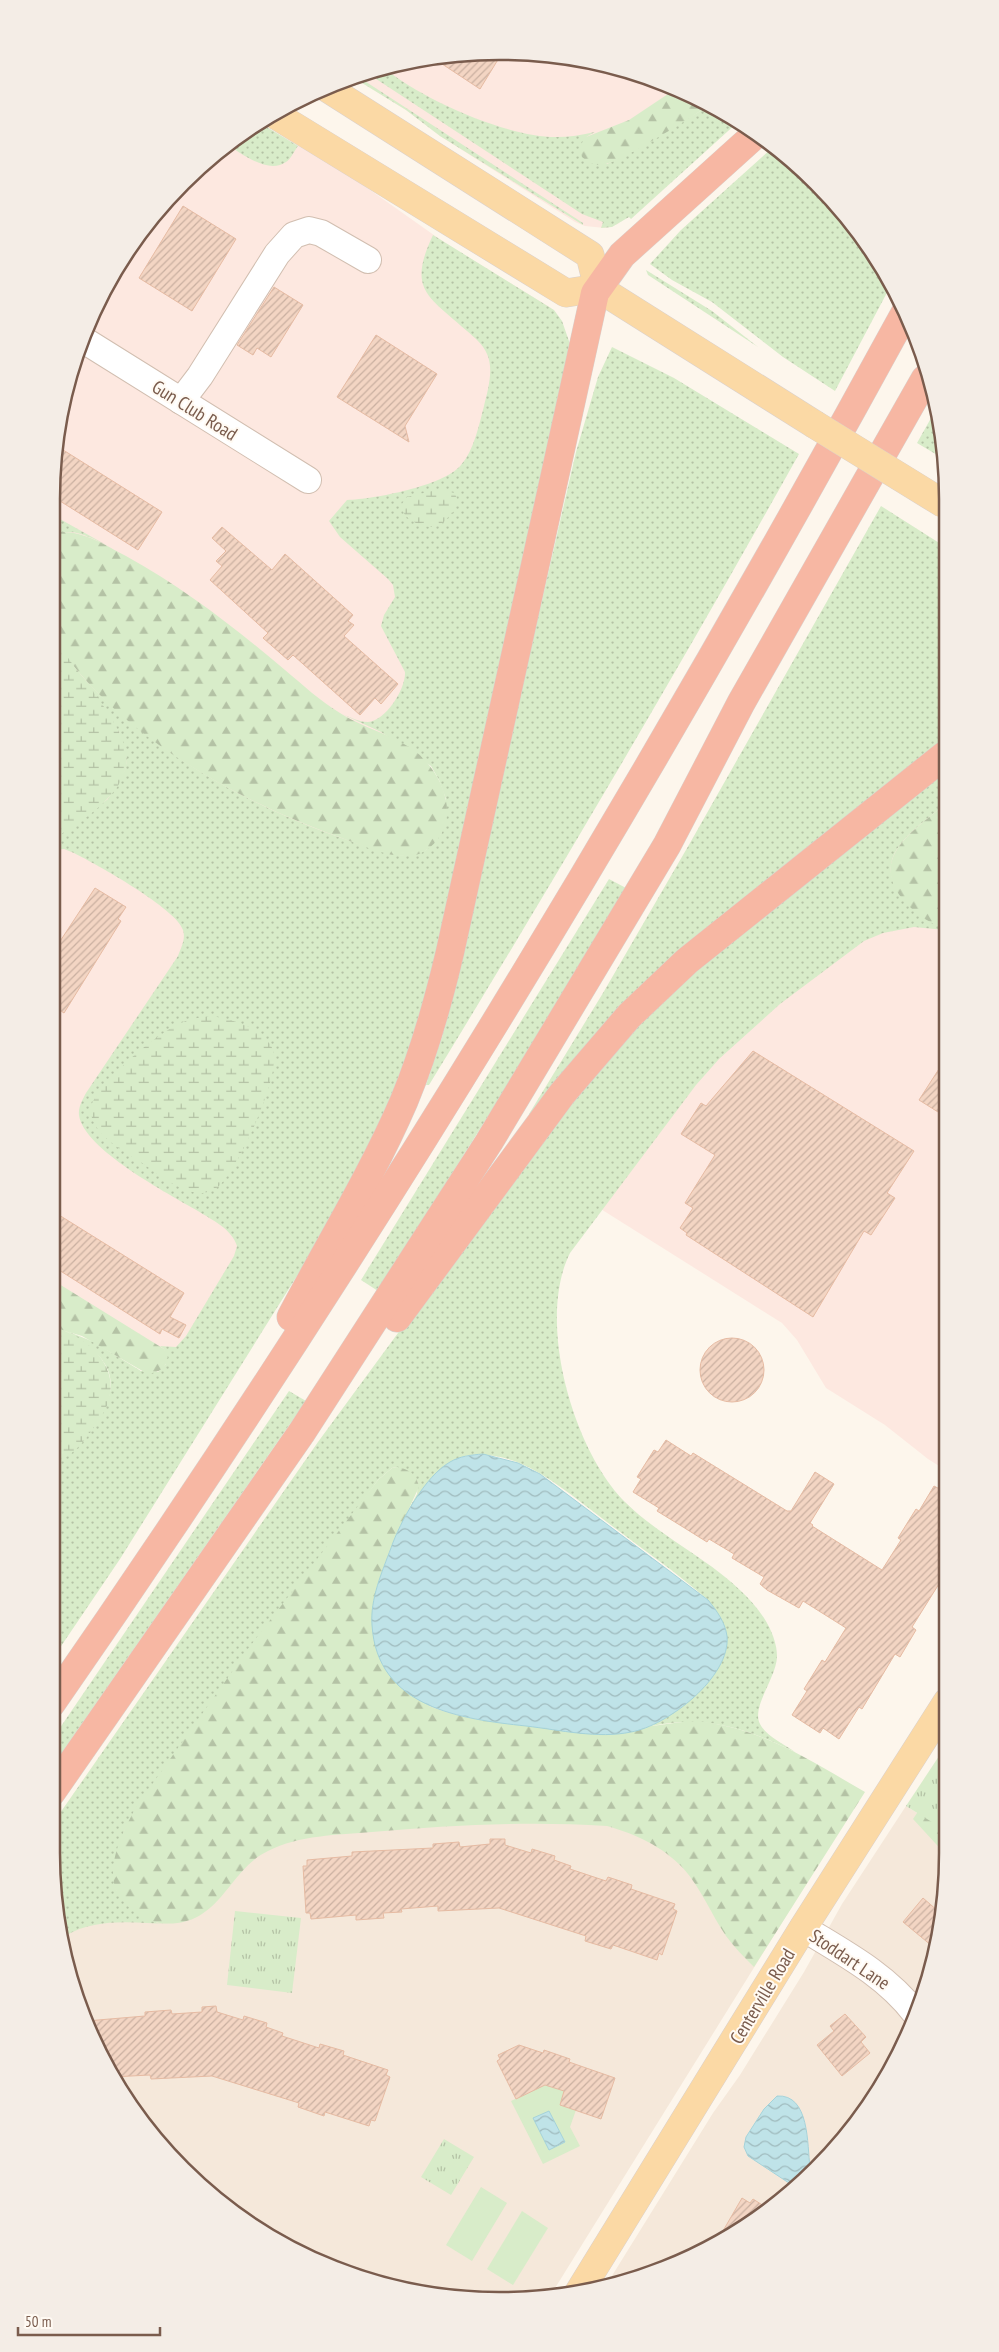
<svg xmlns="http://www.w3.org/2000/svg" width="999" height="2352" font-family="'PT Sans Narrow',sans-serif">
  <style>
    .residential { fill: #f5e8da }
    .commercial { fill: #fde8e0 }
    .grass { fill: url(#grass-dots) }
    .forest { fill: url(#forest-firs) }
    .wetland { fill: url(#wetland-marsh) }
    .park { fill: url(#park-tufts) }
    .garden { fill: #d8ecc9 }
    .water { fill: url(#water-waves); stroke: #a5d3da }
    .building { fill: url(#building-hatch); stroke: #e6bba3 }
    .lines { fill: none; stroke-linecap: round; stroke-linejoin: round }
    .minor-casing { stroke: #d1beb0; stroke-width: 28 }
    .major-casing { stroke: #dad1cd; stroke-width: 29 }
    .highway-casing { stroke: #dad1cd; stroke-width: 29 }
    .minor { stroke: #fff; stroke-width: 26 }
    .major { stroke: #fbd9a5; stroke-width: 28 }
    .highway { stroke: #f7b7a3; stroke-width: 28 }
    .major-bridge-casing { stroke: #dad1cd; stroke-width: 29; stroke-linecap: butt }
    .major-bridge { stroke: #fbd9a5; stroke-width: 28 }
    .labels { text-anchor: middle; stroke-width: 4; stroke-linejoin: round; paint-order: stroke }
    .street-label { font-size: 19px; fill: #7a5c4d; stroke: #fffaf3 }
    .rim { fill: none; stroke: #7a5c4d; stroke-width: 2.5 }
  </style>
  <defs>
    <pattern id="grass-dots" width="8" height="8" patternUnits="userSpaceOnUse" patternTransform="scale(1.25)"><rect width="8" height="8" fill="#d8ecc9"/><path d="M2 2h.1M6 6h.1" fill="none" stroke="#b4c2a5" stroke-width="1.8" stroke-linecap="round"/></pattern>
    <pattern id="forest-firs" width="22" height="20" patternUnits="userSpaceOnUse" patternTransform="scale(1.25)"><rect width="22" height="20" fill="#d8ecc9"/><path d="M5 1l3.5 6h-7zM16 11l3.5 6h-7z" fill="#b4c2a5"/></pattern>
    <pattern id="wetland-marsh" width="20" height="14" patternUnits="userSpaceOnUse" patternTransform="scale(1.25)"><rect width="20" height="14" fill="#d8ecc9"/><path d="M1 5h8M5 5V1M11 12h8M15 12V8" fill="none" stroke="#b4c2a5"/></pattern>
    <pattern id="park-tufts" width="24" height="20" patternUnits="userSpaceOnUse" patternTransform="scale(1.25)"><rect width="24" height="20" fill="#d8ecc9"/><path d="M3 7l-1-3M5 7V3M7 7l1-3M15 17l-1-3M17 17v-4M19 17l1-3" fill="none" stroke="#b4c2a5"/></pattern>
    <pattern id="water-waves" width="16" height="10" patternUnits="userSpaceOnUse" patternTransform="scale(1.25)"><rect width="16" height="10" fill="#bfe3e8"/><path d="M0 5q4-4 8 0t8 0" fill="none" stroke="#a0bbbe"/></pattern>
    <pattern id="building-hatch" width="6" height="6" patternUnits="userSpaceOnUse" patternTransform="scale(1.25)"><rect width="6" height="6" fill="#f3d5c3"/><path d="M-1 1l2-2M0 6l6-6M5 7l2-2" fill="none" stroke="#cab0a1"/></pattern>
  </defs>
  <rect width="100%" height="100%" fill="#fdf6ec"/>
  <!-- residential -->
  <g class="residential">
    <path d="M277,1522l545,336 -270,435 -111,4 -86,-20 -79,-36 -114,-93 -51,-72 -36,-79 -24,-152z"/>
    <path d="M906,1806l42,26v21l-24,143 -69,130 -107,99 -77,42 -66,20 108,-174 27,-38 64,-103 38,-68z"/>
  </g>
  <!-- commercial -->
  <g class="commercial">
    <path d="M470,52l88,3 85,20 58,28 -83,121 -13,4 -20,-2 -10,-4 -135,-86 -34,-26 -52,-32 29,-11z"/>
    <path d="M260,123l96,57 92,65 103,63 -341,1079 -159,-99v-788l24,-144 36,-80 51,-72 64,-60z"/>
    <path d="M945,790l2,681 -19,-12 -43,-34 -59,-37 -29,-48 -15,-17 -248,-156z"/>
  </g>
  <!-- grass -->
  <g class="grass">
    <path d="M383,67c38,32 123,70 173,70 13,0 26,-2 39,-5l-9,5 21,27 33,-17 67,-40 31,15 -107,97 -2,-2 -17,10 -11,1 2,-6 -21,-8 -215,-141z"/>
    <path d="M357,76l226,147v2l-143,-89 -34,-26 -52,-32z"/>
    <path d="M260,123l38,23c-4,5 -7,13 -12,16 -18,13 -45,-9 -60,-18z"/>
    <path d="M772,148l65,56 54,81 -56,106 -52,-34 -71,-55 -40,-22 -22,-16 31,-34z"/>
    <path d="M433,235l121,75 8,11 8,23 -118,567 -43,155 -84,165 -205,328 -69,102v-198c14,-3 31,-20 39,-31 36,-48 24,-74 -26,-102l30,12 47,29 17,1 8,-8 -2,-15 -4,-3 16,1 10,-11 48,-80 3,-10c-5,-17 -25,-26 -39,-35 -29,-17 -115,-62 -119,-96 -1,-8 4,-16 7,-22l92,-137c3,-8 8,-17 5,-26 -6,-21 -87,-66 -109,-77l-10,-4 -13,1v-9l57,-42 17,-29 2,-10 -8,-28 -48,-68c82,95 200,155 320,190l14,2 21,-6 15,-16 5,-35 -7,-19 -8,-14 -50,-34 -39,-18c8,3 17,8 26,8 18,-1 38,-34 37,-50l-24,-46 3,-11 11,-18 -2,-12 -5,-6 -48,-42 -11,-16 18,-21c27,-1 97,-14 114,-35 13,-15 18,-40 23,-59 4,-16 10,-37 3,-52 -4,-10 -12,-16 -20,-23 -39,-35 -60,-41 -34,-96z"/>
    <path d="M646,270l66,41 46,36 -110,-72z"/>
    <path d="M612,347l62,31 125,76c-119,213 -243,423 -370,631h-3l17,-51 19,-72 64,-292 50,-218 22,-75z"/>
    <path d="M935,411l9,30v18l-27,-16z"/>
    <path d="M881,506l63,40 1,194 -182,146 -230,230 -4,-2 74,-121 87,-150z"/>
    <path d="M51,514l57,32c-17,-8 -39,-22 -57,-8z"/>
    <path d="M945,768v36c-16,14 -36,27 -48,45 -23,36 22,66 48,81l-31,-3 -31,6 -19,8 -84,63 -61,55 -23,26 -126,168c-34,68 3,197 55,249 41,41 106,66 139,116 7,11 13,25 13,38 0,21 -26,51 -17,68 6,12 24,20 35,28 -49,-24 -89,-37 -144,-26l26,-16 20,-16 11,-94c-33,-29 -70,-54 -105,-81 -27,-20 -54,-44 -86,-57 -16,-6 -35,-10 -52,-6 -29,8 -44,37 -60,60l12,-22 1,-12 -21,-15 -5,1 -14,12 -254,351 -9,35 1,24 41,33 12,1c-35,-1 -72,-7 -104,12l-14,-83v-27l267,-384 138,-188 153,-199 72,-73z"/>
    <path d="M609,879l17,9 -119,198 -129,205 -17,-11z"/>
    <path d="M289,1391l17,10 -255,367v-27z"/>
  </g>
  <!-- forest -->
  <g class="forest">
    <path d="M674,90l33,17c-18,11 -90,59 -108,58 -7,0 -12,-4 -17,-8l-3,-10 7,-10 43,-17z"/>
    <path d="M60,532c24,-1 45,13 66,24 58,32 108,71 159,114 18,15 35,31 55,43 29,19 72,25 92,56 11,15 19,37 13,56 -4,14 -16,26 -29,30 -22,5 -49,-8 -69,-15 -95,-33 -199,-88 -265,-164 -11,-13 -26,-29 -30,-45 -2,-8 -1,-19 -1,-27 0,-22 0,-44 0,-66z"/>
    <path d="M945,804v125c-27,-10 -68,-43 -50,-76 10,-19 33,-34 50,-49z"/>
    <path d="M51,1279l113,70 4,9c-2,11 -11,16 -22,15l-64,-37 -31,-9z"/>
    <path d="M397,1467c12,2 20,8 22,20l-26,56 -10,27 46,136c50,20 104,19 157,20 21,0 43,1 64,0 21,-2 39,-7 61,-3 57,9 105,41 154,69l-111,175c-10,-10 -20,-20 -28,-31 -15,-22 -25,-48 -43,-68 -21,-22 -48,-34 -76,-42 -78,-5 -157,-1 -235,6 -34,3 -73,3 -104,19 -41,19 -48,79 -108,72 -10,-1 -23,-8 -30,-15 -5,-5 -11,-11 -14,-18 -10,-27 8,-60 20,-83l115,-162 127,-165 14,-12z"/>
    <path d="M948,1767v85l-1,4 -34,-37z"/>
  </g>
  <!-- wetland -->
  <g class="wetland">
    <path d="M440,489l14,4 4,7 -4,11 -13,14c-13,6 -39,-4 -40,-20l6,-8z"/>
    <path d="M51,630c17,37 76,92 76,130 -1,14 -9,28 -18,37 -16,18 -38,30 -58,44z"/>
    <path d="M212,1016c21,4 52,11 61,34 9,24 -34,117 -53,135 -4,4 -11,7 -17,8 -23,1 -48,-22 -67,-34 -20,-13 -44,-25 -46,-51 11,-28 68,-77 96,-87 9,-3 17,-4 26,-5z"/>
    <path d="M54,1327c33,10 67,38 54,76 -4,11 -12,21 -18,30 -10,13 -22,27 -39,30v-135z"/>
  </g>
  <!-- park -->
  <g class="park">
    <path d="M947,1744l1,88 -42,-26z"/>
    <path d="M235,1911l66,7 -9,75 -65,-8z"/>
    <path d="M444,2139l30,18 -23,38 -30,-18z"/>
  </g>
  <!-- garden -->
  <g class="garden">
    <path d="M569,2078l-9,26 16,6 -6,17 10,19 -37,18 -32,-63 29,-14 -2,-5z"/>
    <path d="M481,2187l26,16 -35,58 -26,-16z"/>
    <path d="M522,2211l26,17 -35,57 -26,-16z"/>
  </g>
  <!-- water -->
  <g class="water">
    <path d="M483,1454l35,9 22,11 168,126c9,11 17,22 19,36 4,41 -60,90 -96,96 -33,7 -71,-2 -105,-6 -65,-7 -149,-18 -154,-101 -2,-26 10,-53 19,-77 9,-26 34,-72 59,-86 10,-6 21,-7 33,-8z"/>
    <path d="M777,2096c33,-2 30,49 33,71l-18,18 -44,-29 -4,-9 2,-10 18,-28z"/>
    <path d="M549,2111l16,31 -16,8 -16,-32z"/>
  </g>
  <!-- building -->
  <g class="building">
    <path d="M470,52l32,1 -22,36 -47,-31z"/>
    <path d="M183,206l53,33 -44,72 -53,-33z"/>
    <path d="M274,287l29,18 -32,52 -14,-9 -4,7 -16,-10z"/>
    <path d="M376,335l61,39 -32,52 4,16 -72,-45z"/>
    <path d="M60,448l102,64 -24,38 -86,-54z"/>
    <path d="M222,527l50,43 13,-16 68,61 -5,6 6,4 -10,11 54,48 -17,20 -6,-6 -15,17 -67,-60 -5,5 -25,-22 5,-5 -58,-53 12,-14 -6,-5 10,-10 -14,-13z"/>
    <path d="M95,888l31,19 -8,12 3,2 -57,92 -3,-2 -10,15v-71z"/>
    <path d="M753,1051l161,100 -27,42 8,5 -24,37 -7,-4 -51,86 -127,-82 1,-2 -7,-5 13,-20 -8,-5 30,-48 -34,-21 20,-31 5,3z"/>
    <path d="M946,1058v59l-27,-17z"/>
    <path d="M51,1210l133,83 -14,24 16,8 -7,13 -17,-9 -2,5 -109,-69z"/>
    <circle cx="732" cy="1370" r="32"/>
    <path d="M666,1440l25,16 2,-3 94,58h4l24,-39 19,12 -24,39 3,2 -1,1 70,44 19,-30 -3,-2 18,-29 3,2 15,-25 13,7v78l-35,56 4,3 -16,27 -5,-3 -33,55 -3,-2 -20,32 -16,-11 -3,5 -28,-18 15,-24 -3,-2 18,-29 3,2 21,-34 -43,-27 -4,7 -32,-18 -7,-6 4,-7 -32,-19 2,-4 -25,-15 -2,3 -24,-15 -26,-16 2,-3 -26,-16 8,-13 -4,-2 17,-27 4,2z"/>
    <path d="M490,1839h15v6l26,8 1,-4 23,7 -1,4 17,6 -1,3 36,12 2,-4 24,8 -1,4 44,15 -2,5 4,2 -15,44 -3,-2 -2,7 -44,-15 -2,4 -26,-8 1,-5 -87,-28 -61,3v-5l-37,3 1,3 -19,1 1,5 -28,2v-5l-45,4 -1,-6h-4l-3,-47h4v-6l45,-4v-4l81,-4v-4l26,-2 1,5 30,-3z"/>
    <path d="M923,1898l15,13 -6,35 -29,-24z"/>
    <path d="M216,2006l1,6 26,8 1,-4 23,7 -1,4 17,6 -1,3 37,12 1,-4 24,7 -1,4 45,15 -2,5 4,2 -15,44 -4,-1 -2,6 -44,-14 -1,4 -26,-9 1,-4 -87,-27 -61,3 -1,-4 -38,2 -26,-56 59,-5v-4l26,-2 1,4 30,-2v-5z"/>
    <path d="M845,2014l21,23 -5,5 9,11 -28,23 -25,-31 17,-14 -4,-5z"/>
    <path d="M519,2045l24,8 1,-3 26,9 -1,3 46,16 -14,41 -41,-14 4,-14 -19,-6 -29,14 -19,-38 3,-2 -2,-4z"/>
    <path d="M742,2198l8,5 3,-4 14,9 -19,17 -32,18z"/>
  </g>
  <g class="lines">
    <defs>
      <g id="minor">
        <path d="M82,339l226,141"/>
        <path d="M181,401l19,-25 77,-122 17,-19 15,-5 12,3 47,27"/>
        <path d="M803,1928c41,25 83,47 112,85"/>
      </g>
      <g id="major">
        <path d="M327,88l263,167 8,33"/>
        <path d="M274,114l292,179 32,-5 216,136"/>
        <path d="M579,2292l224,-364 144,-226"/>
      </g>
      <g id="highway">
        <path d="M291,1317c38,-72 81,-142 113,-216 20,-48 34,-98 46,-149l145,-659 27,-38 134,-121"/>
        <path d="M397,1318l165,-224 67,-78 58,-55 258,-206"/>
        <path d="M51,1704c311,-447 593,-913 854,-1391"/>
        <path d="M51,1793l251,-361 187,-290 178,-297 74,-142 184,-324"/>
      </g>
    </defs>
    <!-- minor casing -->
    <use href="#minor" class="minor-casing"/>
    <!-- major casing -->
    <use href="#major" class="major-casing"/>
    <!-- highway casing -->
    <use href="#highway" class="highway-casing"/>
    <!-- minor -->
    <use href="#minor" class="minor"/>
    <!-- major -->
    <use href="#major" class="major"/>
    <!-- highway -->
    <use href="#highway" class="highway"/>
    <defs>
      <path id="major-bridge" d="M814,424l130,80"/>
    </defs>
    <!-- major-bridge casing -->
    <use href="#major-bridge" class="major-bridge-casing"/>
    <!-- major-bridge -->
    <use href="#major-bridge" class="major-bridge"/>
  </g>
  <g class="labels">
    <!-- street labels -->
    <g class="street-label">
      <text transform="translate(195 410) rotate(32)" y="7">Gun Club Road</text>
      <text transform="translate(850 1959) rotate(34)" y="7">Stoddart Lane</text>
      <text transform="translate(762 1996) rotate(-59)" y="7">Centerville Road</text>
    </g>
  </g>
  <!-- crop -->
  <path d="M0 0H999V2352H0ZM499 60H500A439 439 0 0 1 939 499V1853A439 439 0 0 1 500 2292H499A439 439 0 0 1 60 1853V499A439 439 0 0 1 499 60Z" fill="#f4ede6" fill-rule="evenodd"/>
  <path class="rim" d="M499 60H500A439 439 0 0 1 939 499V1853A439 439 0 0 1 500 2292H499A439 439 0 0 1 60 1853V499A439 439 0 0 1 499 60Z"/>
  <!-- scale -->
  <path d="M18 2327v8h142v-8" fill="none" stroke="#7a5c4d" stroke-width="2.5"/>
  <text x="25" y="2327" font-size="15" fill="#7a5c4d" stroke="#fffaf3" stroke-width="4" paint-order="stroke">50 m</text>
</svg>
